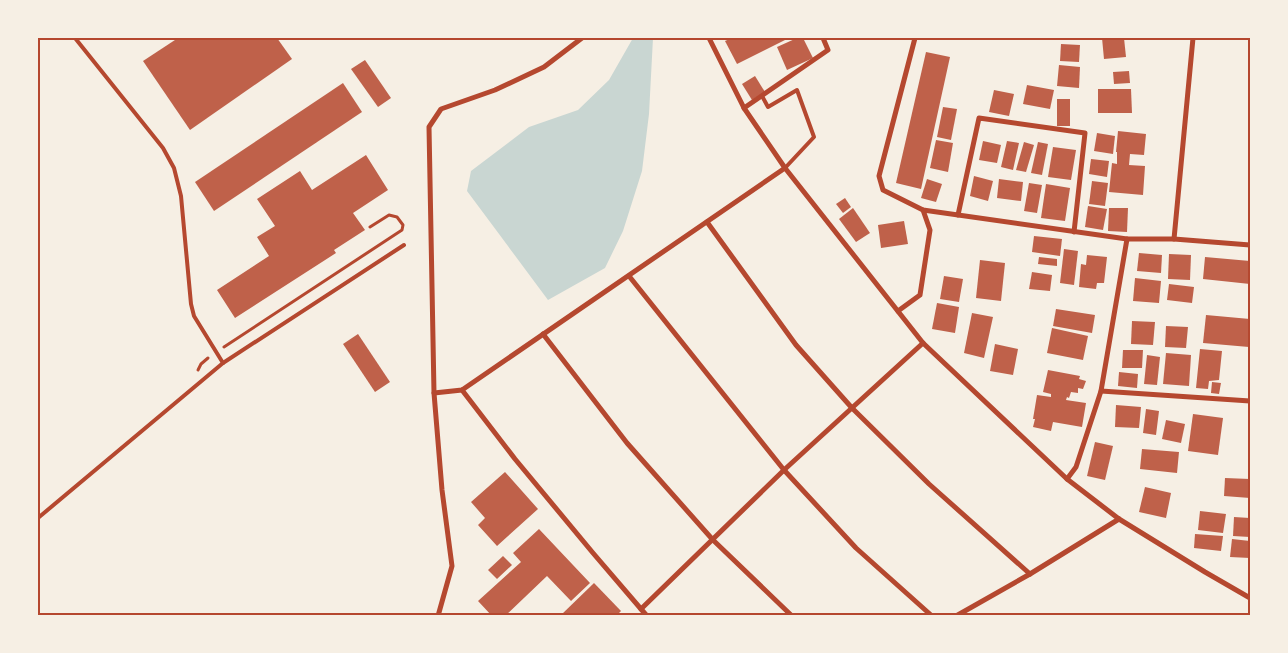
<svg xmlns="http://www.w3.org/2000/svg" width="1288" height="653" font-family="Manrope,sans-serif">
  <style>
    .water { fill: #c9d6d2 }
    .building { fill: #bf614a }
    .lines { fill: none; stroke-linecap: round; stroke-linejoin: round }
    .path { stroke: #b5482f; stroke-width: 3 }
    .service { stroke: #b5482f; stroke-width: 4 }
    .minor { stroke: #b5482f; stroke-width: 5 }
    .neatline { fill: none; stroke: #b5482f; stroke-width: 2 }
  </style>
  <rect width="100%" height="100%" fill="#f6efe4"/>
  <!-- water -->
  <path class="water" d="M633,38h20l-4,76 -7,57 -19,60 -18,37 -57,32 -81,-109 4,-20 58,-44 49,-17 31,-30z"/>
  <!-- building -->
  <g class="building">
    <path d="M178,38h99l15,21 -102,71 -47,-69z"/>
    <path d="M732,38h57l-52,26 -12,-23z"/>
    <path d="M797,38h6l10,20 -26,12 -10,-23z"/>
    <path d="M1102,38h22l2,19 -22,2z"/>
    <path d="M1061,44l19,1 -1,17 -19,-1z"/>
    <path d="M926,52l24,5 -29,132 -25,-6z"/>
    <path d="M365,60l26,38 -13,9 -27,-38z"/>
    <path d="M1059,65l21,2 -1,21 -22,-2z"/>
    <path d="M1129,71l1,12 -16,1 -1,-12z"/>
    <path d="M755,76l10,16 -13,8 -10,-16z"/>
    <path d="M343,83l19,29 -148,99 -19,-29z"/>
    <path d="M1027,85l27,5 -4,19 -27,-5z"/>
    <path d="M1098,89h33l1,24h-34z"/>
    <path d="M994,90l20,4 -5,22 -20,-4z"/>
    <rect x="1057" y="99" width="13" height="27"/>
    <path d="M943,107l14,2 -6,31 -14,-3z"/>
    <path d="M1118,131l28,3 -2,21 -14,-1 -1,11 16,1 -2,29 -34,-3 3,-29 5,1v-12h-1z"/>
    <path d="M1097,133l18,3 -2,18 -19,-3z"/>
    <path d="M936,140l17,3 -5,29 -18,-4z"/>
    <path d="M983,141l18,4 -4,18 -18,-3z"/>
    <path d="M1007,141l12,2 -6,27 -12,-3z"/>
    <path d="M1024,142l10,3 -8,27 -10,-2z"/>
    <path d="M1038,142l10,2 -6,31 -11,-2z"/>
    <path d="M1053,147l23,3 -5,30 -23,-3z"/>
    <path d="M366,155l22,35 -35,23 12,17 -31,20 2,3 -101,65 -18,-28 52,-34 -12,-19 18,-11 -18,-27 43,-28 12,19z"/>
    <path d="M1091,159l18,2 -2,16 -18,-3z"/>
    <path d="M974,176l19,5 -5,20 -18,-5z"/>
    <path d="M927,179l15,5 -6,18 -15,-4z"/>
    <path d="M999,179l24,3 -2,19 -24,-3z"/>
    <path d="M1092,181l16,2 -3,23 -16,-2z"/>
    <path d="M1029,183l13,2 -5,28 -13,-2z"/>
    <path d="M1046,184l24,4 -5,33 -24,-3z"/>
    <path d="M845,198l6,9 -8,6 -7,-9z"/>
    <path d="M1088,206l19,3 -4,21 -18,-3z"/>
    <path d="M853,208l17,25 -14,9 -17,-23z"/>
    <path d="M1109,208h19l-1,24 -19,-1z"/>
    <path d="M904,221l4,23 -27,4 -3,-23z"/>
    <path d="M1034,236l28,3 -2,17 -28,-4z"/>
    <path d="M1064,249l14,2 -4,34 -14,-2z"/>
    <path d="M1139,253l23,2 -1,18 -24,-2z"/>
    <path d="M1169,254l22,1 -1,25 -22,-1z"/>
    <path d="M1087,255l20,2 -3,26h-7l-1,6 -17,-2 2,-23 5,1z"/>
    <path d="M1039,257l18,2v7l-19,-2z"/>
    <path d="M1205,257l45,4v23l-47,-5z"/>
    <path d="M980,260l25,3 -4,38 -25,-3z"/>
    <path d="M1032,272l20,3 -2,16 -21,-2z"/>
    <path d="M944,276l19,3 -4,23 -19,-3z"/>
    <path d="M1135,278l26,3 -2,22 -26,-2z"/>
    <path d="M1169,284l25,3 -2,16 -25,-3z"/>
    <path d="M937,303l22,4 -4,26 -23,-4z"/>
    <path d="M1056,309l39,6 -3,18 -39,-7z"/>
    <path d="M972,313l21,4 -9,41 -20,-5z"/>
    <path d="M1206,315l44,4 -1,28 -46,-4z"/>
    <path d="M1132,321l23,1 -2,23 -22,-1z"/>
    <path d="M1166,326l22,1 -2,21 -21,-1z"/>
    <path d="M1052,328l36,8 -5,24 -36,-7z"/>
    <path d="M358,334l32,48 -15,10 -32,-48z"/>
    <path d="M995,344l23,5 -5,26 -23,-4z"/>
    <path d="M1200,349l22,2 -3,29 -10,1 -1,8 -12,-1z"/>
    <path d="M1123,350h20l-1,18h-20z"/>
    <path d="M1166,353l25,2 -2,31 -26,-2z"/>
    <path d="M1147,355l13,2 -3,28 -13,-1z"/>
    <path d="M1048,370l32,6 -1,3 7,2 -3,8 -5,-1v5l-7,-1 -2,6 -2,-1 -1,3 20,3 -4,24 -29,-5 -2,9 -18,-4 2,-8h-2l4,-24 14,2v-3l-8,-2z"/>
    <path d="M1119,372l19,2 -1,14 -19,-2z"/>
    <path d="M1212,382l9,1 -2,11 -8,-1z"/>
    <path d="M1116,405l25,2 -2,21 -24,-1z"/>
    <path d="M1146,409l13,2 -3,24 -13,-2z"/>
    <path d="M1193,414l30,4 -5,37 -30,-4z"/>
    <path d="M1166,420l19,4 -4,19 -19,-4z"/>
    <path d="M1095,442l18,4 -8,34 -18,-4z"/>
    <path d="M1142,449l37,3 -2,21 -37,-4z"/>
    <path d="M505,472l33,37 -41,37 -19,-21 7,-7 -14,-16z"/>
    <path d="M1225,478l25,1v19l-26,-2z"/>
    <path d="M1145,487l26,6 -5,25 -27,-6z"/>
    <path d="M1200,511l26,3 -3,19 -25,-3z"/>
    <path d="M1234,517l16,1v19l-17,-1z"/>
    <path d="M539,529l51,54 -19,18 -24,-25 -42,40h-13l-14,-15 43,-39 -8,-9z"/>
    <path d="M1195,534l28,2 -2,15 -27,-3z"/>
    <path d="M1232,539l18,2v17l-20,-1z"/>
    <path d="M503,556l9,9 -15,14 -9,-9z"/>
    <path d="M594,583l27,28 -5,5h-56z"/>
  </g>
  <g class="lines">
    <!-- path -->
    <g class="path">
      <path d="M224,347l178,-117 1,-5 -6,-8 -8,-2 -19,12"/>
      <path d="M198,370l3,-6 7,-6"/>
    </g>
    <!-- service -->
    <g class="service">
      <path d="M75,38l88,110 11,20 7,28 10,108 3,12 29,47"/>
      <path d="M762,96l6,11 29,-17 17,47 -29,31"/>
      <path d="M38,518l185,-155 181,-118"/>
    </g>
    <!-- minor -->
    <g class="minor">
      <path d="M709,38l35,70 41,60 138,175 144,136 52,40 86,53 45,26"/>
      <path d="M915,38l-36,138 4,14 40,20 204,29h47l76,6"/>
      <path d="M744,108l84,-58 -5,-12"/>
      <path d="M958,215l21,-97 106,15 -11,99"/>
      <path d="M707,222l89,123 56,63 77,76 101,90"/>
      <path d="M1174,239l19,-201"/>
      <path d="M629,276l155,194 72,78 76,68"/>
      <path d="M898,311l22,-16 10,-65 -7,-20"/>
      <path d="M543,334l84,109 86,97 79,76"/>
      <path d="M462,390l53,69 78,94 54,63"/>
      <path d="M1101,391l149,10"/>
      <path d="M434,393l28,-3 323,-222"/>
      <path d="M1067,479l9,-12 25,-76 26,-152"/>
      <path d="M641,609l143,-139 139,-127"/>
      <path d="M438,616l14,-50 -10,-76 -8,-97 -5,-266 12,-18 54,-19 49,-23 38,-29"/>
      <path d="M956,616l74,-42 89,-55"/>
    </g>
  </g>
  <!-- border -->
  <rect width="1288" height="653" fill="none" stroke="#f6efe4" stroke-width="78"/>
  <rect x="39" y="39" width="1210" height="575" class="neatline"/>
</svg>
